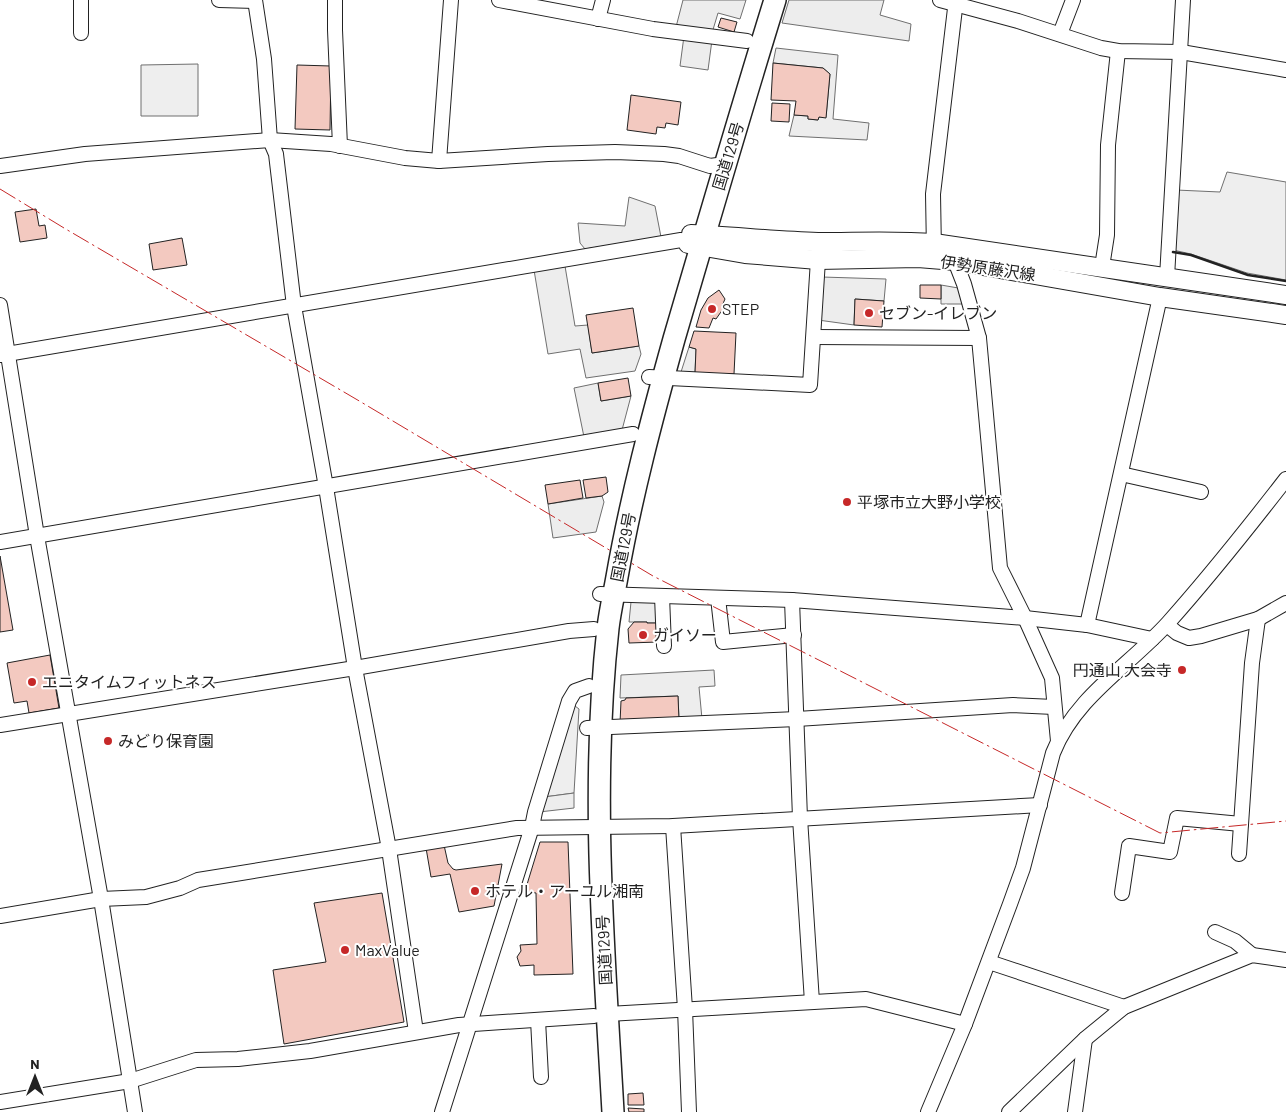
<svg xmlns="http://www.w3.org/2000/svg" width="1286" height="1112" font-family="Barlow,'Noto Sans JP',sans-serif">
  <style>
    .green { fill: #eee; stroke: #6f6f6f }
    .parking { fill: #ededed; stroke: #6f6f6f }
    .building { fill: #f3c9c0; stroke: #222 }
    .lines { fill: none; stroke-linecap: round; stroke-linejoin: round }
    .minor-casing { stroke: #222; stroke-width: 16 }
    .major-casing { stroke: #222; stroke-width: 20 }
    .highway-casing { stroke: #222; stroke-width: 24 }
    .minor { stroke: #fff; stroke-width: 14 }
    .major { stroke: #fff; stroke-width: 18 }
    .highway { stroke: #fff; stroke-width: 21 }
    .wall { stroke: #222; stroke-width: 2.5 }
    .power { stroke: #c62828; stroke-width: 1; stroke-dasharray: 18 4 2.5 4; stroke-linecap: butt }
    .poi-dot { fill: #c62828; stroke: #fff; stroke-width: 2 }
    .labels { text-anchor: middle; stroke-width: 4; stroke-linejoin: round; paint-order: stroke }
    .street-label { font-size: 16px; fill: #222; stroke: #fff }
    .poi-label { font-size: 16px; fill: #222; stroke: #fff; text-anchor: start }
  </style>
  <rect width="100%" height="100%" fill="#fff"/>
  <!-- green -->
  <g class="green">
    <path d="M198,64v52h-57v-51z"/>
    <path d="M1227,172l59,10v98l-39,-7 -56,-19 -18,-4 3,-60 44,2z"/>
    <path d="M575,706l4,3 -5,84 -30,4 29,-90z"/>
  </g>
  <!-- parking -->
  <g class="parking">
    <path d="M683,0h63l-6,19 -22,-6 -6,20 -36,-6z"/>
    <path d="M789,0h95l-4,15 31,9 -2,17 -127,-18z"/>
    <path d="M684,36l28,4 -4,30 -28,-4z"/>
    <path d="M776,48l62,7 -5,64 36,4 -2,17 -78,-4 5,-21 14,1v3l10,1 1,-3h7l4,-43 -7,-6 -50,-5z"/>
    <path d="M629,197l26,9 6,31 -76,12 -5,-6 -2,-20 47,3z"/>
    <path d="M565,266l10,60 13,-1 4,28 47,-7 2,8 -6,17 -49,7 -6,-29 -32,5 -14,-84z"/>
    <path d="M822,277l64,2 -2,22 -29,-2 -1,26 -36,-5z"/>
    <path d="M941,285l23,4 2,15h-25z"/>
    <path d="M689,347l7,2 -1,24 -14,-1z"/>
    <path d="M598,383l3,18 30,-5 -9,34 -38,7 -10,-49z"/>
    <path d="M602,496l2,6 -8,30 -43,6 -5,-34z"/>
    <path d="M631,602h27l-1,21h-10v-1h-18z"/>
    <path d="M714,670l1,16 -16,1 3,32 -23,1 -1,-24 -58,2 1,-23z"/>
    <path d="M574,793v15l-35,4 5,-15z"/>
  </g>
  <!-- building -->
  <g class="building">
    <path d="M721,18l16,4 -3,10 -16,-5z"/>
    <path d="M773,63l50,5 7,6 -4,44 -7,-1 -1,3 -10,-1v-3l-14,-1 2,-14 -25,-1z"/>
    <path d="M297,65l34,1 -1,64 -35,-1z"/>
    <path d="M631,95l50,7 -3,23 -12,-2 -1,5 -8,-1 -1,7 -29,-4z"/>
    <path d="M772,103l18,1 -1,18 -18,-1z"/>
    <path d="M36,209l3,17 6,-1 2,13 -27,4 -5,-30z"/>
    <path d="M182,238l5,27 -34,5 -4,-26z"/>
    <path d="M920,285h21v14l-21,-1z"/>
    <path d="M719,290l6,9 -3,7 1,3 -7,10 -3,-1 -4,10 -13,-1 5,-17 7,-12z"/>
    <path d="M855,299l29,2 -2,26 -28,-2z"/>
    <path d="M633,308l6,38 -47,7 -6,-38z"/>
    <path d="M694,331l42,2 -2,41 -39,-1 1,-24 -7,-2z"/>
    <path d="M628,378l3,18 -30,5 -3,-18z"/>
    <path d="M606,477l2,15 -6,4 -16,2 -3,-18z"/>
    <path d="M580,480l3,18 -35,6 -3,-19z"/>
    <path d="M0,556l13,74 -13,2z"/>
    <path d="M634,622h13v1h10l1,19 -29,1 -1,-14z"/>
    <path d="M50,655l9,53 -30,5 -2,-12 -13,2 -7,-40z"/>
    <path d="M678,696l1,24 -59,3 1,-22 4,-1 1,-2z"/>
    <path d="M540,842h28l5,132 -39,1v-10l-14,1 -3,-9 4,-6 -1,-6 17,-1 -1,-51 -11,-2z"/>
    <path d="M444,845l4,18 5,6 3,1 46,-6 -8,42 -35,6 -9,-38 -19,3 -5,-29z"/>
    <path d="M382,893l22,129 -120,22 -11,-74 53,-8 -12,-59z"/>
    <path d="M643,1093l1,12h-16v-11z"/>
    <path d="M628,1108l16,1v3h-15z"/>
  </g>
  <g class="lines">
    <defs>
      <g id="minor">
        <path d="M219,0l36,1"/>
        <path d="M255,0l9,59 6,81 6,14 18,152 32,181 29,181 34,181 27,183"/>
        <path d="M335,0v30l5,116"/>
        <path d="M499,0l154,29 94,12"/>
        <path d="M940,0l78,21 83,27 17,3 63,1 105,18"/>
        <path d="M598,19l5,-19"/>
        <path d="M81,33v-33"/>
        <path d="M1060,34l13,-34"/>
        <path d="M439,161l12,-161"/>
        <path d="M0,166l85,-12 185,-14 61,4 74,14 34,3 109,-7 67,-2 49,2 15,2 31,10 15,-2"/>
        <path d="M934,251l-1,-57 23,-194"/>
        <path d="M949,256l6,5 9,23 15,54 21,230 25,50 27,60 6,63"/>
        <path d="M1102,267l5,-32 1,-90 10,-94"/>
        <path d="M1167,277l16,-277"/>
        <path d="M0,305l37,231 64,363 34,213"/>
        <path d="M814,337l165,1"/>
        <path d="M1,355l680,-115"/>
        <path d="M649,377l161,8 8,-125"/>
        <path d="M1121,474l80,18"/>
        <path d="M0,542l633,-108"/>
        <path d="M600,594l192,6 233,18 62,7 65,14"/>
        <path d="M662,596l2,50"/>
        <path d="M718,598l5,44 71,-7"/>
        <path d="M792,600l8,218 12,184"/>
        <path d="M1087,625l73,-328"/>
        <path d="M1167,625l10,8 12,5 12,-2 57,-17 28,-16"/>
        <path d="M0,725l355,-57 214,-37 25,-2"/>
        <path d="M587,728l210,-9 216,-14 41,2"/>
        <path d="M673,826l12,183 4,103"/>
        <path d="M1239,854l13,-191 6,-44"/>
        <path d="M1122,893l7,-47 41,6 7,-34 64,6"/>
        <path d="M0,916l101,-17 45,-2 34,-9 18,-8 319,-52 156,-2 367,-21"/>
        <path d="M1215,932l20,9 17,14"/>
        <path d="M989,962l135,45"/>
        <path d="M608,1014l258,-15 99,25"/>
        <path d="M538,1020l3,57"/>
        <path d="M0,1102l130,-21 66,-21 42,-1 72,-8 149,-26 135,-9"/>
        <path d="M442,1112l90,-285 3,-15 34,-111 6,-10 14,-5"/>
        <path d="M928,1112l37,-88 45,-120 13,-36 30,-115c22,-56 76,-87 115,-130 41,-46 80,-95 118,-144"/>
        <path d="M1009,1112l76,-73 39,-32 128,-52 34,5"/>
        <path d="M1075,1112l10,-73"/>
      </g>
      <g id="major">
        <path d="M691,234c43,2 85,7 127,8 39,0 77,-2 116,1l352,52"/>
        <path d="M688,244l57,10 73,6 100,-2 37,3 205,36 126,18"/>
      </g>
      <path id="highway" d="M613,1112c-9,-161 -23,-323 -5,-484 2,-17 6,-34 9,-51 14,-80 35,-159 57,-238 33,-113 66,-226 101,-339"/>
    </defs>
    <!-- minor casing -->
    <use href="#minor" class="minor-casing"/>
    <!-- major casing -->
    <use href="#major" class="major-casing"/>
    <!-- highway casing -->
    <use href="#highway" class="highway-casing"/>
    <!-- minor -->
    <use href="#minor" class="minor"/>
    <!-- major -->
    <use href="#major" class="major"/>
    <!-- highway -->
    <use href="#highway" class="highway"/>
    <!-- wall -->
    <path class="wall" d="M1173,252l18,3 57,20 38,6"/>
    <!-- power -->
    <path class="power" d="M0,189l64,39 297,174 292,174 507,257 126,-12"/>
  </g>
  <!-- markers -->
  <g class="poi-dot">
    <circle cx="712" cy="309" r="5"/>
    <circle cx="869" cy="313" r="5"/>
    <circle cx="847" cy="502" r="5"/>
    <circle cx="643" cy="635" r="5"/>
    <circle cx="1182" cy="670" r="5"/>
    <circle cx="32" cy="682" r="5"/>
    <circle cx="108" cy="741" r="5"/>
    <circle cx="475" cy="891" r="5"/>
    <circle cx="345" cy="950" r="5"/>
  </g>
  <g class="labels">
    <!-- street labels -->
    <g class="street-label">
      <text transform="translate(728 156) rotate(-73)" y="6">国道129号</text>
      <text transform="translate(988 268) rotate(8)" y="6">伊勢原藤沢線</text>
      <text transform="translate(623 547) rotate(-79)" y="6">国道129号</text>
      <text transform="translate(604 950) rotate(-93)" y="6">国道129号</text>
    </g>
    <!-- poi labels -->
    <g class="poi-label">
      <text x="722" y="315">STEP</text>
      <text x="879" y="319">セブン-イレブン</text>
      <text x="857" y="508">平塚市立大野小学校</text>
      <text x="653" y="641">ガイソー</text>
      <text x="1172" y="676" text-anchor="end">円通山 大会寺</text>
      <text x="42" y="688">エニタイムフィットネス</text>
      <text x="118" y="747">みどり保育園</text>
      <text x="485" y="897">ホテル・アーユル湘南</text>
      <text x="355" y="956">MaxValue</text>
    </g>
  </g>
  <!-- north arrow -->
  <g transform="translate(35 1077)" stroke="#ffffff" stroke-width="4" paint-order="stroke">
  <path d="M0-4L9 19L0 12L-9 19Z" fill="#222222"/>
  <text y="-8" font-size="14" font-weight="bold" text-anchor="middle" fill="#222222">N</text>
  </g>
</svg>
